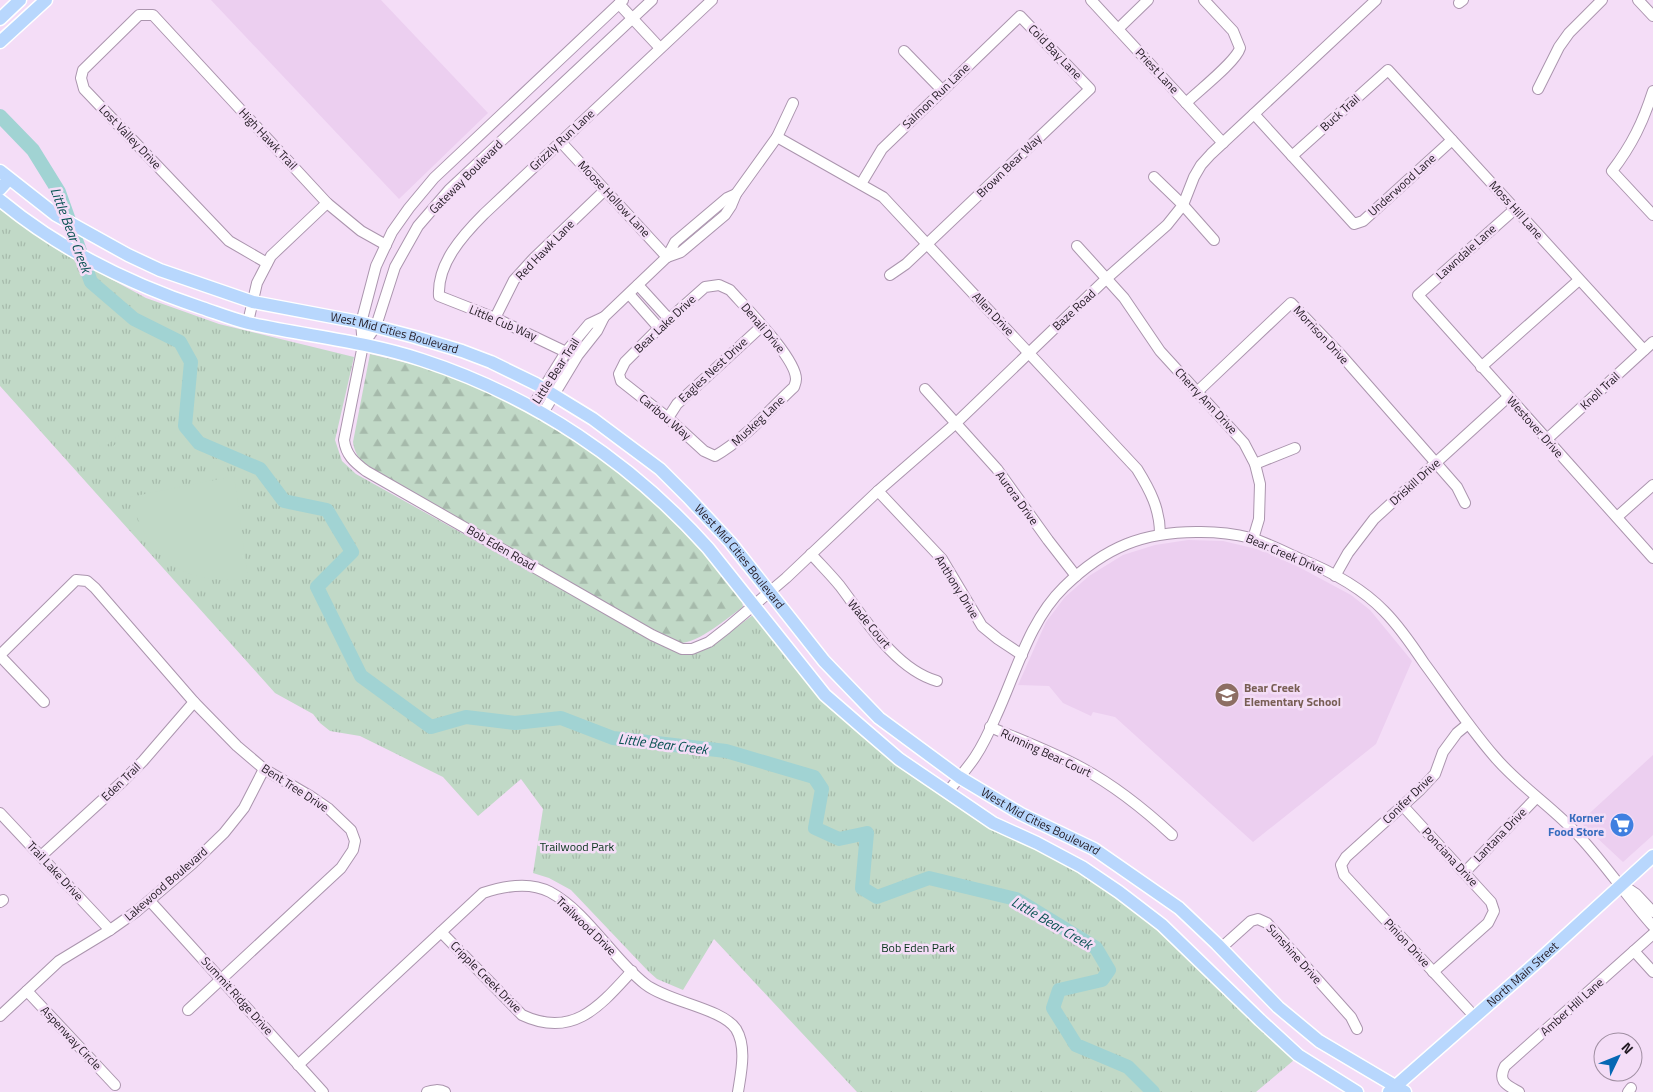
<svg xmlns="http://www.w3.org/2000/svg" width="1653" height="1092" font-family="'Titillium Web',sans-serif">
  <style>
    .built { fill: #eccff0 }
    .grass { fill: url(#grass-tufts) }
    .forest { fill: url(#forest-firs) }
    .pitch { fill: #c1d9c7 }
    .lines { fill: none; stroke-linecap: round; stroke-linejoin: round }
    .stream { stroke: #a1d3d3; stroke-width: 2.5 }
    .river { stroke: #a1d3d3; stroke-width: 14 }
    .minor-casing { stroke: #ab95ae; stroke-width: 12 }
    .major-casing { stroke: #fff; stroke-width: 15 }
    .minor { stroke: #fff; stroke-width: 10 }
    .major { stroke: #b8d7fd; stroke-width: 12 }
    .labels { text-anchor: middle; stroke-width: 5; stroke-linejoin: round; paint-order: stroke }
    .street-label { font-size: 12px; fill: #221a23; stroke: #f4ddf7 }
    .education-label { font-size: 12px; font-weight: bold; fill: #785e54; stroke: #f4ddf7; text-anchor: start }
    .shop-label { font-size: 12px; font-weight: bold; fill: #366cbe; stroke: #f4ddf7; text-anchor: end }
    .park-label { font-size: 12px; fill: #07331a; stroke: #f4ddf7 }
    .water-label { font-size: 14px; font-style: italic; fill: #0a5354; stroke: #f4ddf7 }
  </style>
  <defs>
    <pattern id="grass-tufts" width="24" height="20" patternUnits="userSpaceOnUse" patternTransform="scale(1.25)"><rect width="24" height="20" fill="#c1d9c7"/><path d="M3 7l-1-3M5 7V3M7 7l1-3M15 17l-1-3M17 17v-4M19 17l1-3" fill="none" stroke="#a6baab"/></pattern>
    <pattern id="forest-firs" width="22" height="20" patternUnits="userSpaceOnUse" patternTransform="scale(1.25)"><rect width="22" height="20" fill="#c1d9c7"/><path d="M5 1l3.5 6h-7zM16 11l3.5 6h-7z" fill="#a6baab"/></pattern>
  </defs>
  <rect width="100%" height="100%" fill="#f4ddf7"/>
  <!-- built -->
  <g class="built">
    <path d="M211,0h170l107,113 -89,86z"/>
    <path d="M1188,540l35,1 38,9 36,16 54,29 19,15 42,51 -36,83 -123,98 -138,-125 -22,-5 -2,4 -28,-13 -14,-17 -31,-1 28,-63 19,-25 24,-21 34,-21 32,-10z"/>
    <path d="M1653,755v80l-30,27 -43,-40z"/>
  </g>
  <!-- grass -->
  <path class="grass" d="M0,209l61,43 85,46 73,26 135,33 -19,83 7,21 14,13 301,168 54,4 42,-31 39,50 29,34 215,147 82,49 81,69 58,61 37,35 -38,32h-399l-143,-153 -31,51 -26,-11 -9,-8 -77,-81 -22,-12 -16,-5 10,-64 -22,-30 -43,37 -35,-39 -83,-41 -30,-5 -10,-8 -7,-9 -38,-21 -275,-307z"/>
  <!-- forest -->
  <path class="forest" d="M370,354l54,13 38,14 40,16 40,21 71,48 38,33 58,60 33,41 1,7c-16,11 -47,39 -67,36 -4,-1 -8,-3 -11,-5l-291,-165c-11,-10 -19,-16 -21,-31z"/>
  <!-- pitch -->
  <g class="pitch">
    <path d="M115,424l7,9 -20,16 -7,-9z"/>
    <path d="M125,436l8,9 -20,17 -8,-9z"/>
    <path d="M234,476l14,103c-66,6 -99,-18 -118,-82z"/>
  </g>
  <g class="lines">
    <!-- stream -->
    <path class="stream" d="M0,120l2,-2"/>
    <!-- river -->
    <path class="river" d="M0,116l33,34 26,42 32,90 43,37 46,23 11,20 -6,64 14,17 61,26 24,32 43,9 25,42 -35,35 44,89 70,51 35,-10 49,6 46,-5 52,20 113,13 88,26 8,12 -7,39 24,11 28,-6 -5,55 15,9 52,-19 87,21 80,49 13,22 -7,10 -43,10 -6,18 23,37 52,22 25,25"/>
    <defs>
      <g id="minor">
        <path d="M623,0l-189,178 -25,30 -17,24 -16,34 -15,57 2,22 -19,95c2,15 10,22 22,31l286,164 30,14h10l17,-7 18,-14 59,-50 92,-87 77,-67 152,-146 60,-53 16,-20 11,-28 7,-12 10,-11 165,-154"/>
        <path d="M1091,0l132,143"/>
        <path d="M1638,0l15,16"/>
        <path d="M1459,3l4,-3"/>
        <path d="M619,4l41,44"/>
        <path d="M1118,29l30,-29"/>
        <path d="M904,51l38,39"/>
        <path d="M1538,89l21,-42 10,-14 33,-33"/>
        <path d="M1653,91c-10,31 -21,54 -41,80l41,44"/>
        <path d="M1186,103c12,-12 50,-41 54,-55l-7,-17 -29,-31"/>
        <path d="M1254,114l100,110 9,-3 89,-81"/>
        <path d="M777,137l106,60 254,272c13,21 23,40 23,65"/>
        <path d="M560,141l107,116"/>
        <path d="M1292,156l96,-86 256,280"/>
        <path d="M1154,177l29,28 31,35"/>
        <path d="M861,184l21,-35 138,-133 70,73 -184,175 -16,11"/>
        <path d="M1515,209l-97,86 235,263"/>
        <path d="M1077,246l47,52 36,53 84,92 11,21 5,20 -1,35 -6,20"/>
        <path d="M667,257l14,-5 44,-37 6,-9 5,-12 41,-57 16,-34"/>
        <path d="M267,263l-38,-22 -145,-152 -3,-11 2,-8 56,-55h14l174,188 34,28 25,14"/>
        <path d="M638,285l31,34"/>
        <path d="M719,285l11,5c15,17 66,68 66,89 0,3 -1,5 -2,8 -25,23 -49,52 -79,69l-11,-5 -36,-33 -47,-37 -2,-7 6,-12 34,-34 46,-41z"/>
        <path d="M629,294l30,34"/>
        <path d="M495,318l19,-38 20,-22 71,-68"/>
        <path d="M248,322l9,-39 14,-27 56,-53"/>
        <path d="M363,345l13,-19 19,-59 23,-41 31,-36 203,-190"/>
        <path d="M566,352l-71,-34 -56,-22c-2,-32 23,-60 45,-82l228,-214"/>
        <path d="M1481,367l98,-87"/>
        <path d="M925,389l72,80 51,71 28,36"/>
        <path d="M1197,392l94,-89 51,53 115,131 8,16"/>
        <path d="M532,407l34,-55 13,-16 10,-12 15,-7"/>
        <path d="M543,413l35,-58 19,-24 7,-14 63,-60 8,-15 52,-44 9,-4"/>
        <path d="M668,418l9,-14 85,-78"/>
        <path d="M1546,440l107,-98"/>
        <path d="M1255,464l40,-16"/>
        <path d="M878,491l64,68 40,67 16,13 24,16"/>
        <path d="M1617,517l36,-32"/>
        <path d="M811,554c10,11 20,21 29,32 25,33 55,83 97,95"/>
        <path d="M1335,576l13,-23 26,-34 134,-122"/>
        <path d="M0,655l76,-75 11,1 8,7 99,114 43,44 27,23 46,27 19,13 22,21 4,11 -2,9 -12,18 -153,142"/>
        <path d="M0,656l44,46"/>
        <path d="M1468,724l-11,9 -14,19 -8,22 -15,16 -74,67 -5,8 3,10 131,142"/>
        <path d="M990,727c31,13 63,25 92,41 33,18 62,41 90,67"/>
        <path d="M947,793c9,-12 20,-24 28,-36 8,-12 15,-27 21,-41 20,-43 33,-95 68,-129 41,-40 80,-56 137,-55 17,0 34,2 50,6 16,5 32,13 47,20 30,12 63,29 86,53 15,15 28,34 40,52 23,31 45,64 70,93 25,30 59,51 85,80 27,29 48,61 74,90"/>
        <path d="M1403,806l88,96 3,9 -6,12 -55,49"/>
        <path d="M0,813l110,117"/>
        <path d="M41,856l81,-74 21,-21 51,-59"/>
        <path d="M1465,872l71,-74"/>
        <path d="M1624,886l12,8 17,18"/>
        <path d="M150,901l173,191"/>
        <path d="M0,902l3,-2"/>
        <path d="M441,932l81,83c51,24 78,-9 110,-44"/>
        <path d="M1221,948l30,-27 7,-2 9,4 84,94 6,12"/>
        <path d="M1634,951l19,21"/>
        <path d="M27,991l88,94"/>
        <path d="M0,1016l59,-55 51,-31 27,-19 55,-47 32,-31 20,-25 20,-39"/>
        <path d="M298,1065l185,-172c21,-7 46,-12 67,-1 37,20 62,66 95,92 23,18 77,24 91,45 11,18 5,44 2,63"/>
        <path d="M427,1092c5,-2 13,-3 18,0"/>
        <path d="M1519,1092c-12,-7 -22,-10 -14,-26l148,-132"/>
        <path d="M1628,1092l3,-4"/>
      </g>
      <g id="major">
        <path d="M0,19l20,-19"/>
        <path d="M0,42l46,-42"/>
        <path id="s1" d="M0,171l56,44 72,40 32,15 93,32 101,19 61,16 47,14 29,11 45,22 57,35 67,50 28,28 42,45 94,119 55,57 80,59 62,37 73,35 85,59 38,36 61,63 41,34 86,51"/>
        <path d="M0,189l9,-10"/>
        <path d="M0,200c59,49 130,84 202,108 15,5 30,11 46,15 58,13 117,18 174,37 111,36 209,102 286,188l117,147 38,33 36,31 94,64 44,20 45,24 37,25 43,33 98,95 38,35 59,37"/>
        <path id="s2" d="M1389,1092l148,-130 116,-106"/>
      </g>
    </defs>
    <!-- minor casing -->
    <use href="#minor" class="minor-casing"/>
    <!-- major casing -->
    <use href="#major" class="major-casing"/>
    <!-- minor -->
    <use href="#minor" class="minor"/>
    <!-- major -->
    <use href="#major" class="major"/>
  </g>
  <!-- icons -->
  <defs>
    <symbol id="school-disc" viewBox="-11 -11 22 22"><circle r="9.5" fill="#8d6e63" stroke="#f4ddf7"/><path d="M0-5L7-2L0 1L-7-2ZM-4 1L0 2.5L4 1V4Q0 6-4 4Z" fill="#fff"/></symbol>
    <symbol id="supermarket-disc" viewBox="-11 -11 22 22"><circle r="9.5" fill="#3f7fe0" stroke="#f4ddf7"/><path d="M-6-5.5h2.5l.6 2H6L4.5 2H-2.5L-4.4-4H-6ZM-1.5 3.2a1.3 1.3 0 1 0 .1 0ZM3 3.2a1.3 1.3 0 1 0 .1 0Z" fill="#fff"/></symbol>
  </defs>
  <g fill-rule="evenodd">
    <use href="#school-disc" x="1213" y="681" width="28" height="28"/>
    <use href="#supermarket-disc" x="1608" y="811" width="28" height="28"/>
  </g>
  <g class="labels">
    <!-- street labels -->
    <g class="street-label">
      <text transform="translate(1055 52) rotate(46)" y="4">Cold Bay Lane</text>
      <text transform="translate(1157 71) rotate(47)" y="4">Priest Lane</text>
      <text transform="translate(936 96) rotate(-44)" y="4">Salmon Run Lane</text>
      <text transform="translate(1340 113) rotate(-42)" y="4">Buck Trail</text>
      <text transform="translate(130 137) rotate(46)" y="4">Lost Valley Drive</text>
      <text transform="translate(268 139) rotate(47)" y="4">High Hawk Trail</text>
      <text transform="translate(562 140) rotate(-43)" y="4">Grizzly Run Lane</text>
      <text transform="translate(1009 166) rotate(-44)" y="4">Brown Bear Way</text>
      <text transform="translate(466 177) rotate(-45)" y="4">Gateway Boulevard</text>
      <text transform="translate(1402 185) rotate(-42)" y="4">Underwood Lane</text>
      <text transform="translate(614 199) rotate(47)" y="4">Moose Hollow Lane</text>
      <text transform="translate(1516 210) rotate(48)" y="4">Moss Hill Lane</text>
      <text transform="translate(545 250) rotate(-46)" y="4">Red Hawk Lane</text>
      <text transform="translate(1466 252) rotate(-42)" y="4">Lawndale Lane</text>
      <text transform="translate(1074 310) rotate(-43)" y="4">Baze Road</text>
      <text transform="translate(993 314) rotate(47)" y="4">Allen Drive</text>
      <text transform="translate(503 323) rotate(23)" y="4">Little Cub Way</text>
      <text transform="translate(665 324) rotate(-43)" y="4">Bear Lake Drive</text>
      <text transform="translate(763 328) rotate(50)" y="4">Denali Drive</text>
      <text dy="4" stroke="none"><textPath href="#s1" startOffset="432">West Mid Cities Boulevard</textPath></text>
      <text transform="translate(1321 335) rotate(47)" y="4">Morrison Drive</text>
      <text transform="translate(713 370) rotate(-43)" y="4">Eagles Nest Drive</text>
      <text transform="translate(556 371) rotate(-57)" y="4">Little Bear Trail</text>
      <text transform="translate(1600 391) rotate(-43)" y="4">Knoll Trail</text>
      <text transform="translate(1206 401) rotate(47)" y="4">Cherry Ann Drive</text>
      <text transform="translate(665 417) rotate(40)" y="4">Caribou Way</text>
      <text transform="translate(758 421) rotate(-43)" y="4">Muskeg Lane</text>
      <text transform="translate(1535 427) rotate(48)" y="4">Westover Drive</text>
      <text transform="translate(1415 482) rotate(-42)" y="4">Driskill Drive</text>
      <text transform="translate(1017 498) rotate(54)" y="4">Aurora Drive</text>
      <text transform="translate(501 548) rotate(30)" y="4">Bob Eden Road</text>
      <text transform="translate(1285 554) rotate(23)" y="4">Bear Creek Drive</text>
      <text dy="4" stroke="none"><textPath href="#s1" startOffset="852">West Mid Cities Boulevard</textPath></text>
      <text transform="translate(957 587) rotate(58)" y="4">Anthony Drive</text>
      <text transform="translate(869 624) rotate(50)" y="4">Wade Court</text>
      <text transform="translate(1046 753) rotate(25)" y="4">Running Bear Court</text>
      <text transform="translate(121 782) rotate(-44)" y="4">Eden Trail</text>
      <text transform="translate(295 788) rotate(33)" y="4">Bent Tree Drive</text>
      <text transform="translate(1408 799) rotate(-44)" y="4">Conifer Drive</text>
      <text dy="4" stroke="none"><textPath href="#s1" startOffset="1258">West Mid Cities Boulevard</textPath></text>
      <text transform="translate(1500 835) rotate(-46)" y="4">Lantana Drive</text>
      <text transform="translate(1450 857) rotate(47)" y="4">Ponciana Drive</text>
      <text transform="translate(55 871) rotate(47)" y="4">Trail Lake Drive</text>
      <text transform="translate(166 884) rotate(-41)" y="4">Lakewood Boulevard</text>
      <text transform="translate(586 926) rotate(44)" y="4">Trailwood Drive</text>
      <text transform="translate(1407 943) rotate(47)" y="4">Pinion Drive</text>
      <text transform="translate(1294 954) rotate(48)" y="4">Sunshine Drive</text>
      <text dy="4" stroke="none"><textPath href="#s2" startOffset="178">North Main Street</textPath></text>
      <text transform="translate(486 977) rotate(45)" y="4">Cripple Creek Drive</text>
      <text transform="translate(237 996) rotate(48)" y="4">Summit Ridge Drive</text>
      <text transform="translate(1572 1007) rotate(-42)" y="4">Amber Hill Lane</text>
      <text transform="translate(71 1038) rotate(47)" y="4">Aspenway Circle</text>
    </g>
    <!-- education labels -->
    <g class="education-label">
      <text x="1244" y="692">Bear Creek<tspan x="1244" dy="14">Elementary School</tspan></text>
    </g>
    <!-- shop labels -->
    <g class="shop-label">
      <text x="1604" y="822">Korner<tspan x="1604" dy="14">Food Store</tspan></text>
    </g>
    <!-- park labels -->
    <g class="park-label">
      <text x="577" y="851">Trailwood Park</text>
      <text x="918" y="952">Bob Eden Park</text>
    </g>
    <!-- water labels -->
    <g class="water-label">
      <text transform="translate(71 230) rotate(69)" y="5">Little Bear Creek</text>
      <text transform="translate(663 744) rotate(7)" y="5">Little Bear Creek</text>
      <text transform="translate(1052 923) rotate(30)" y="5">Little Bear Creek</text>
    </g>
  </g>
  <!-- north arrow -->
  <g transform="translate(1618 1057) rotate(47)"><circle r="24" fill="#f4ddf7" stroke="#a08fa2"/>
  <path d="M0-4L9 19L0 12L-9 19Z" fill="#0568b4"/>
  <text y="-8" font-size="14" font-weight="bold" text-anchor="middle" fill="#221a23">N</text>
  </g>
</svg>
